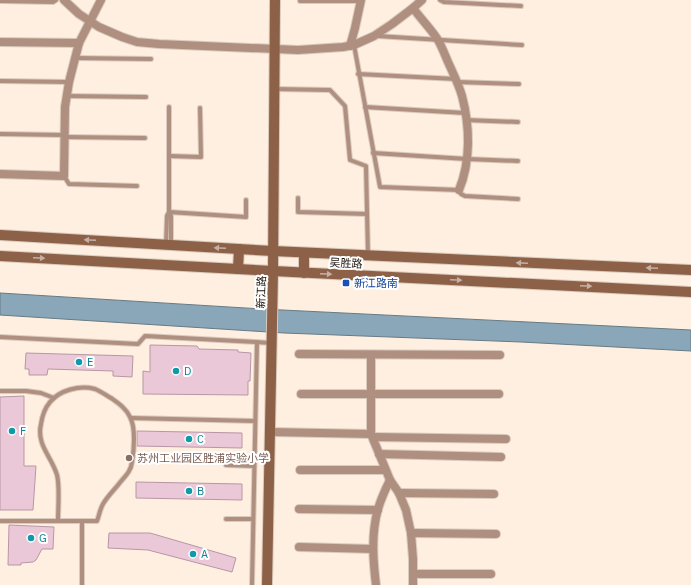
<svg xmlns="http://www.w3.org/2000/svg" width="691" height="585" font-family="'IBM Plex Sans','Noto Sans SC',sans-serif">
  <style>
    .water { fill: #89a7b8; stroke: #687a84 }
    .building { fill: #eac8d7; stroke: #b797a6 }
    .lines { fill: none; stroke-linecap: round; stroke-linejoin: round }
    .lane-casing { stroke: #dacbbe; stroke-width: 6 }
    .street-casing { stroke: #dacbbe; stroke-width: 10 }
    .secondary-casing { stroke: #dacbbe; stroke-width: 12 }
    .lane { stroke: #af8f7f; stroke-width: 4 }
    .street { stroke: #af8f7f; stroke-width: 8 }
    .secondary { stroke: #8d6048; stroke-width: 10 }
    .oneway { fill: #c6b0a4 }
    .transit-dot { fill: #1a4fb4; stroke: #fff; stroke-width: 1.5 }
    .culture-dot { fill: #0f9aa8; stroke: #fff; stroke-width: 1.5 }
    .education-dot { fill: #8d6e63; stroke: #fff; stroke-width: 1.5 }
    .labels { text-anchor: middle; stroke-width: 4; stroke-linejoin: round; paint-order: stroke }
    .street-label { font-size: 11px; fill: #1a1109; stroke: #fff }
    .transit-label { font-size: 11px; fill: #164399; stroke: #fff; text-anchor: start }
    .culture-label { font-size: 11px; fill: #0d838f; stroke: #fff; text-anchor: start }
    .education-label { font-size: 11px; fill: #785e54; stroke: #fff; text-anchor: start }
  </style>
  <rect width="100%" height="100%" fill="#feefe0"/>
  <!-- water -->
  <path class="water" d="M0,293l262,16 429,21v21l-170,-9 -237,-9 -284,-18z"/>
  <!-- building -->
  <g class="building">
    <path d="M150,345l47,1 2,3 39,1v2l13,1 -1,28h-2v14l-105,-1v-23l7,1z"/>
    <path d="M26,353l107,3 -1,21 -19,-1v-5l-65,-2 -1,6h-18v-6h-4z"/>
    <path d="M24,396v70h12l-3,44h-33v-113z"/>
    <path d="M137,431l105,2v15l-105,-2z"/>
    <path d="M136,482l106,2v16l-106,-2z"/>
    <path d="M9,525l45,2 -1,22h-11l-6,11 -3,2 -12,1v2h-13z"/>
    <path d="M109,533h41l86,25 -4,14 -84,-22 -40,-2z"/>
  </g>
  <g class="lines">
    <defs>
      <g id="lane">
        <path d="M440,0l4,2 77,4"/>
        <path d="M0,1l53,1 3,-2"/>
        <path d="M300,1h60"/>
        <path d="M377,36l145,9"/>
        <path d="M354,45l26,142 79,3 2,4 4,2 53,3"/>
        <path d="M75,58l76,1"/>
        <path d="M358,74l98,5"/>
        <path d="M0,81l69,1"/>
        <path d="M457,82l62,2"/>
        <path d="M275,89l55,1 15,16 5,54 16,6 2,89"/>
        <path d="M67,96l79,1"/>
        <path d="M169,107v105l2,4v28"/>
        <path d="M365,107l100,6"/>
        <path d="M466,120l52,2"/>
        <path d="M0,134l64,1"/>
        <path d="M65,137l80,1"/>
        <path d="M373,153l94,6 51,2"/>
        <path d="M169,156l32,1 -1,-49"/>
        <path d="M64,176l5,8 68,2"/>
        <path d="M298,198v14l69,2"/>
        <path d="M169,212l77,5v-17"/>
        <path d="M166,245l1,-29 2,-4"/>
        <path d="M0,337l138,7 7,-8 127,7"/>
        <path d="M0,391h26l15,2 13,5"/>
        <path d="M131,418l124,3"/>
        <path d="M226,465l28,1"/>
        <path d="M226,519h27"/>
        <path d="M0,521h97c2,-5 3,-12 6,-17 4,-7 10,-13 15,-19 6,-8 13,-13 14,-23 2,-12 4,-34 -2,-45 -4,-9 -12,-14 -19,-19 -5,-3 -11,-7 -16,-9 -16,-4 -35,1 -45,13 -5,6 -8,15 -9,22 -5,21 11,33 16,51 3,11 1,34 1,46"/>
        <path d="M82,521v64"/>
        <path d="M252,585l5,-243"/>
      </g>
      <g id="street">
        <path d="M64,0l15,14 20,13 23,10 15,5 22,2 139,6 45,-3 11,-2 20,-9 18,-12 21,-16 9,-8"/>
        <path d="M413,8c8,11 18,21 25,32 4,7 7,15 10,22 5,11 11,23 14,34 8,30 9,65 -3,94"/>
        <path d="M0,42l79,1"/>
        <path d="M350,46l5,-18 6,-28"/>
        <path d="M0,174l64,2 1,-69 4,-25 10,-39 22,-43"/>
        <path d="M299,354l201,1"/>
        <path d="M371,355v79l19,46 9,13 7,17 5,23 2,26v26"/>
        <path d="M301,394h198"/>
        <path d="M271,432l100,2"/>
        <path d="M373,437l133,2"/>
        <path d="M379,454l122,3"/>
        <path d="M300,470h85"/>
        <path d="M399,493l95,1"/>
        <path d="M299,509l79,1"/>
        <path d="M411,533l85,1"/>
        <path d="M299,547l74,2"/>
        <path d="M413,574h78"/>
        <path d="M376,585c-3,-25 -5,-51 2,-76 3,-10 7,-19 12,-29"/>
      </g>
      <g id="secondary">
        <path d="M0,235l273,16 418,19"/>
        <path d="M0,256l273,15 418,21"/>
        <path d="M238,269l1,-20"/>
        <path d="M304,273v-20"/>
        <path d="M267,585l6,-314 2,-271"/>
      </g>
    </defs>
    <!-- lane casing -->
    <use href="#lane" class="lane-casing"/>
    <!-- street casing -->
    <use href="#street" class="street-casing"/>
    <!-- secondary casing -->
    <use href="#secondary" class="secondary-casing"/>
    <!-- lane -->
    <use href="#lane" class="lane"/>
    <!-- street -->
    <use href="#street" class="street"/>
    <!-- secondary -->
    <use href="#secondary" class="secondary"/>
  </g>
  <!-- one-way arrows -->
  <defs><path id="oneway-solid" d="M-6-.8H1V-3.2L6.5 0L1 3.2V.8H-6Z"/></defs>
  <g class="oneway">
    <use href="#oneway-solid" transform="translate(90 240) rotate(-177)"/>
    <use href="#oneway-solid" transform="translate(220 248) rotate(-177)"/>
    <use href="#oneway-solid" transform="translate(39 258) rotate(3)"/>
    <use href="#oneway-solid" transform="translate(522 263) rotate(-177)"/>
    <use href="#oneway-solid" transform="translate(652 268) rotate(-177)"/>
    <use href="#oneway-solid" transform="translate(326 274) rotate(3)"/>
    <use href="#oneway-solid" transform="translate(456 280) rotate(3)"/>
    <use href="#oneway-solid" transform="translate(586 286) rotate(3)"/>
  </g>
  <!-- markers -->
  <rect class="transit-dot" x="342" y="279" width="8" height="8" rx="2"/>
  <g class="culture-dot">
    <circle cx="79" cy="362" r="4"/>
    <circle cx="176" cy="371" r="4"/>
    <circle cx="12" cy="431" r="4"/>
    <circle cx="189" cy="439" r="4"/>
    <circle cx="189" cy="491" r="4"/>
    <circle cx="31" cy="538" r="4"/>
    <circle cx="193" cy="554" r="4"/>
  </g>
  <circle class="education-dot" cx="129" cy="458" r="4"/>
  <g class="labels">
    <!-- street labels -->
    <g class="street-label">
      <text transform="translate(346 263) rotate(3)" y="4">吴胜路</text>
      <text transform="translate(261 292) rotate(-88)" y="4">新江路</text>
    </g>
    <!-- transit labels -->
    <g class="transit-label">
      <text x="354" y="287">新江路南</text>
    </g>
    <!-- culture labels -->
    <g class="culture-label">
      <text x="87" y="366">E</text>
      <text x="184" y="375">D</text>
      <text x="20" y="435">F</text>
      <text x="197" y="443">C</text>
      <text x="197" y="495">B</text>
      <text x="39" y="542">G</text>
      <text x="201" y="558">A</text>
    </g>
    <!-- education labels -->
    <g class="education-label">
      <text x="137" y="462">苏州工业园区胜浦实验小学</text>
    </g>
  </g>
</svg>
